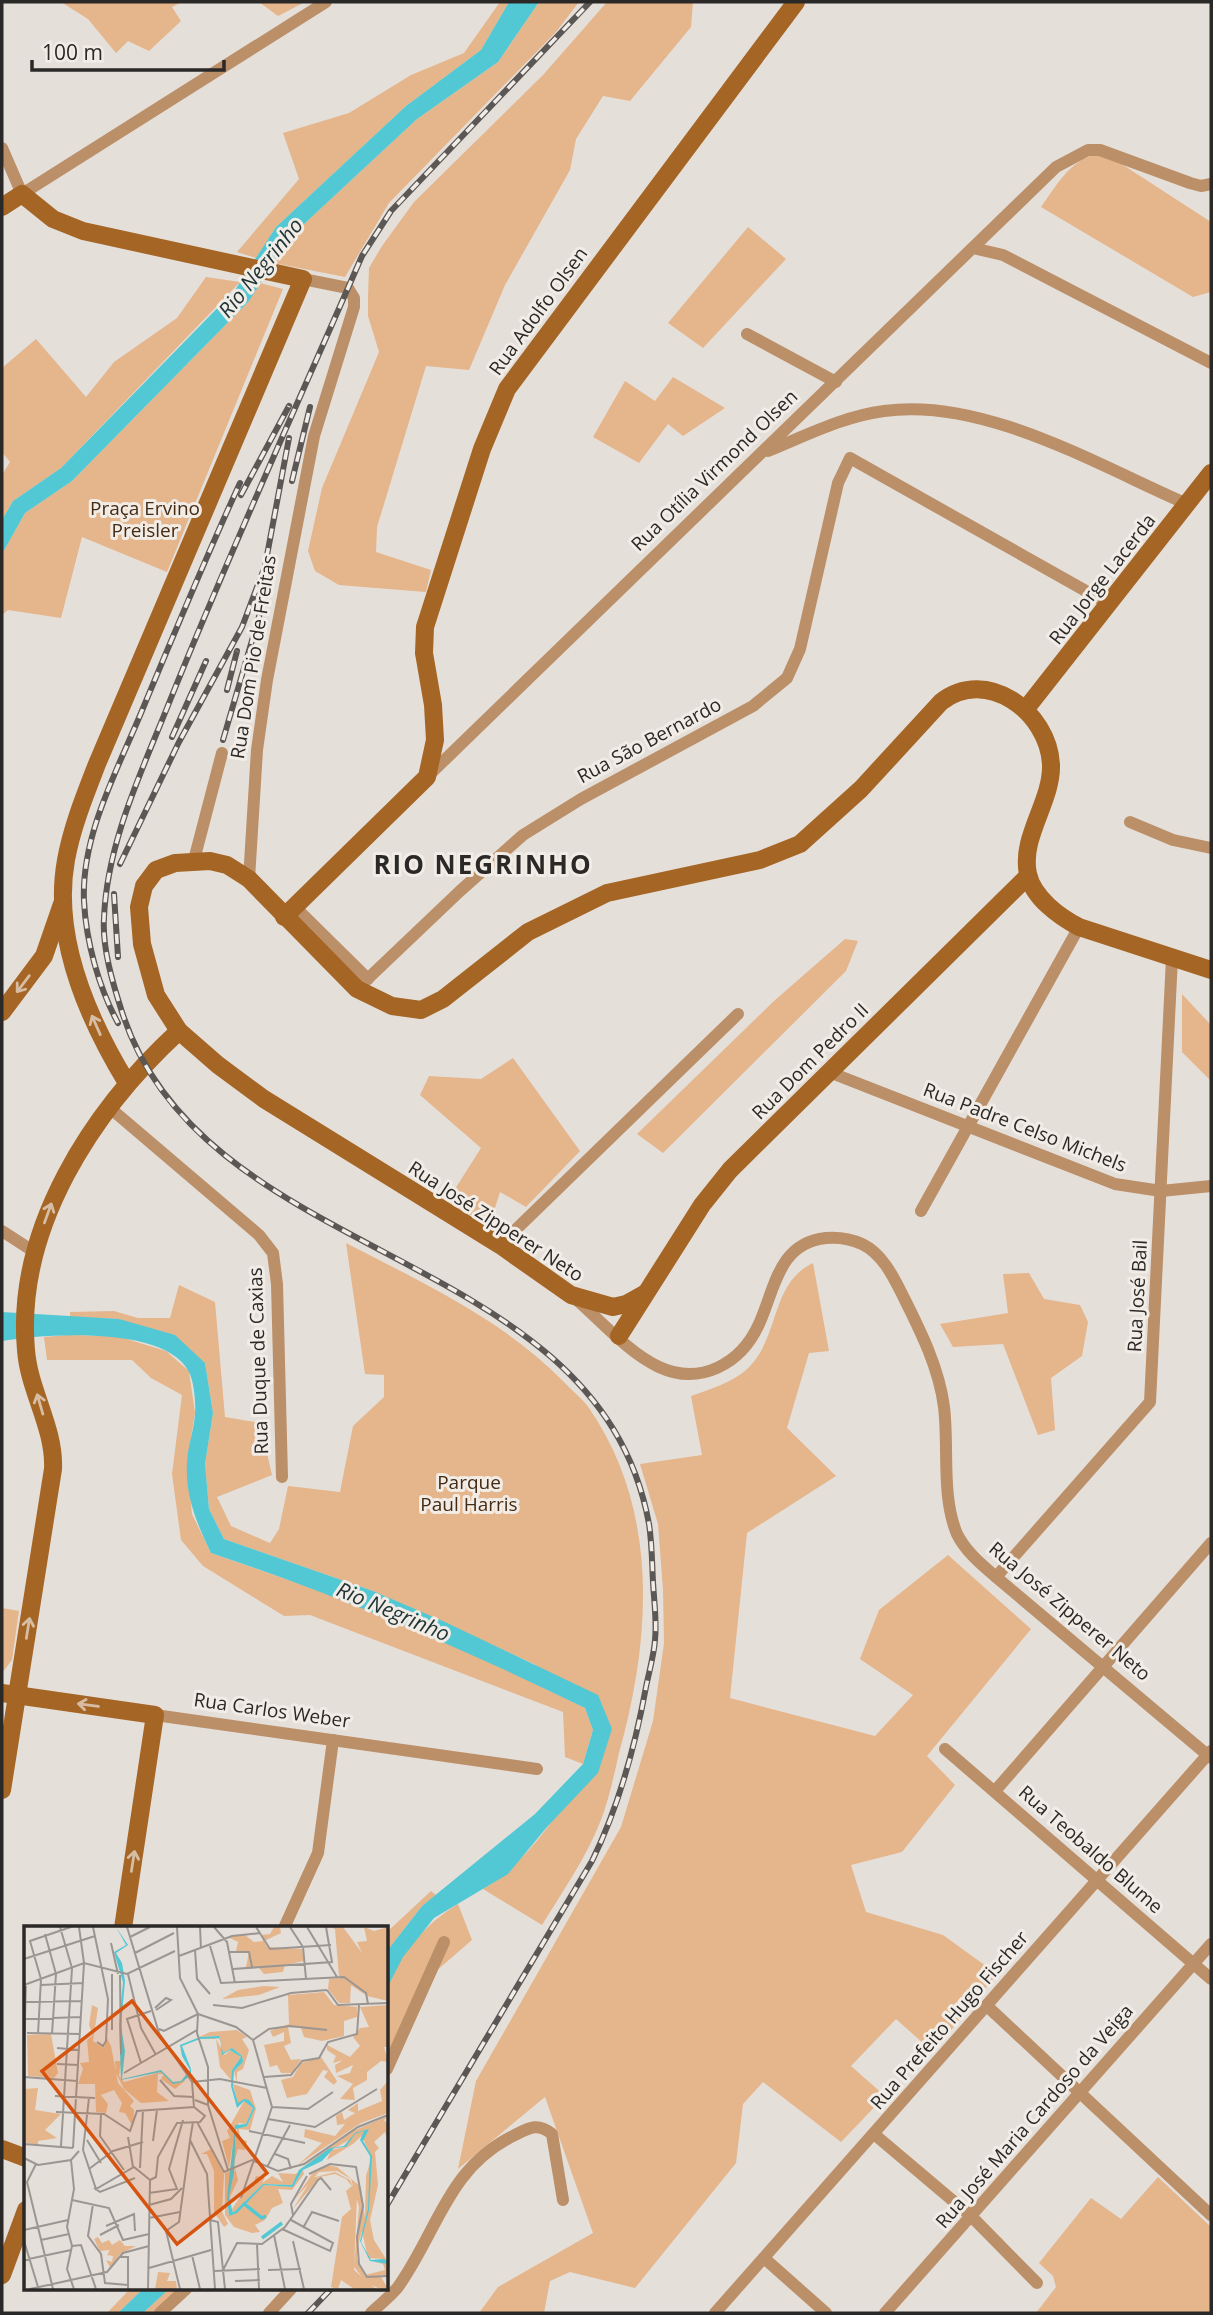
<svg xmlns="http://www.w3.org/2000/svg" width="1213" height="2315" font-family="'Open Sans',sans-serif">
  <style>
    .green { fill: #e5b58b }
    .water { fill: #51c8d4 }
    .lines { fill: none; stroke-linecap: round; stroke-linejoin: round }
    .street { stroke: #bb8f68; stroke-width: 12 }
    .secondary { stroke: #a56524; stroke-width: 18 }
    .rail-casing { stroke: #5a5754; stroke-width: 6 }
    .rail { stroke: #f2ece7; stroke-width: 3.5; stroke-dasharray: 10; stroke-linecap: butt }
    .oneway { stroke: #d7bda3 }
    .labels { text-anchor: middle; stroke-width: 6; stroke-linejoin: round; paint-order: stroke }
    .street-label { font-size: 19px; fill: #2b2927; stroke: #f2ece7 }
    .park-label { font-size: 19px; fill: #462b12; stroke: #f2ece7 }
    .water-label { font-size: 21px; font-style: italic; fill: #1d3234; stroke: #f2ece7 }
    .district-label { font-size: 26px; font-weight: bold; letter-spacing: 2px; fill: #2b2927; stroke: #f2ece7 }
    .inset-river { fill: none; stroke: #51c8d4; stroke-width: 3.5 }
    .inset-road { fill: none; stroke: #9b9692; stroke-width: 2 }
    .view { fill: #d5540f; fill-opacity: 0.15; stroke: #d5540f; stroke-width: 3.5 }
    .inset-edge { fill: none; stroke: #2b2927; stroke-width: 3.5 }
  </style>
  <rect width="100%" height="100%" fill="#e5dfda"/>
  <!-- green -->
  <g class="green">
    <path d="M61,2h121l-10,5 9,14 -32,30 -21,-10 -12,12 -28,-34z"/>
    <path d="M259,2h46l-27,14z"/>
    <path d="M500,2h9l-28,48 -75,56 -130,121 -20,31 -19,-6 62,-73 -16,-46 66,-20 62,-38 53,-22z"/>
    <path d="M539,2h40l-23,30 -167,171 -44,74 -71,-14 15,-25 128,-119 81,-57z"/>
    <path d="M607,2h86l-2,25 -61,74 -27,-5 -27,43 -6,31 -65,115 -36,85 -43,-4 -49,161 -1,25 55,18 -5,22 -87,-7 -24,-14 -7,-20 14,-63 57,-136 -11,-36v-19l1,-29 13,-22 32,-44 129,-127z"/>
    <path d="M1097,154l23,9 91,59v70l-18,5 -152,-90c16,-22 28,-46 56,-53z"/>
    <path d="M748,227l38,32 -83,89 -35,-25z"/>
    <path d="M206,277l34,5 -179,186 -48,33 -11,19v-45l8,-13 -8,-10v-84l34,-29 50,58 28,-35 63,-44z"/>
    <path d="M260,283l23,6 -116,283 -85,-35 -21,81 -53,-8 -6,5v-61l23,-41 47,-32 177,-180z"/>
    <path d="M673,377l52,31 -42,28 -15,-12 -29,39 -46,-26 32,-56 30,20z"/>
    <path d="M845,939l13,2 -12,30 -183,182 -26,-19 137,-133z"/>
    <path d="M1182,994l29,31v56l-29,-29z"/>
    <path d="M513,1058l67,93 -54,56 -26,-15 -11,35 -41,-27 33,-52 -61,-53 9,-19 52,3z"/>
    <path d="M346,1243c77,40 156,76 217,138 8,9 19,17 26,27 71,103 62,231 30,345 -5,22 -10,46 -18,67 -15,38 -38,71 -59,105l-59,-36c58,-35 92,-105 129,-160l-78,-65 -161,-73 -149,-52 -15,-30 -4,-45 8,-51 -8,-50 -86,-44 -49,-2v-5l44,-1 24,7h32l9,-33 36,17 10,115 35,6 12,52 -55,22 14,29 39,17 9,-14 9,-43 52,6 13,-66 31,-29v-22l-19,-1z"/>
    <path d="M813,1263l16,88 -20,2 -22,75 49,48 -89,57 -17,165 145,38 38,-41 -53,-36 19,-49 69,-55 83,74 -104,127 28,29 -53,67 -51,13 15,47 77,23 54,39 -64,78 -37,-33 -45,47 34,30 -44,46 -78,-60 -20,22 -7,59 -101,125 -65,-16 -20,9 -6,32h-65l19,-26 95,-54 -48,-136 -87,72 18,-88 145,-254 32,-106 11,-78 -1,-53 -5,-66 -18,-60 62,-9 -11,-59c17,-6 36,-12 50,-22 41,-30 26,-89 72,-111z"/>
    <path d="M1029,1273l15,26 36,6 8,17 -6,34 -31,22 4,52 -17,5 -35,-91 -50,3 -13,-23 68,-11 -5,-39z"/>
    <path d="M69,1335l48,1 49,15 23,20 6,42 -8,50 5,51 19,39 155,54 72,30 147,71 8,22 -10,34 -18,-7 -2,-45 -253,-97 -26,1 -81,-50 -22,-26 -9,-66 10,-79 -31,-17 -19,-18h-85l-3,-23z"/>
    <path d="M2,1608l17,3 -7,49 -10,13z"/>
    <path d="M431,1891l5,4 -14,11 -35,45v-19z"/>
    <path d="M458,1904l14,36 -44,38 -41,91c0,-22 -6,-64 1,-83 11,-33 40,-64 70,-82z"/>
    <path d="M1158,2177l53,50v86h-175l20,-26 -3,-11 -14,-13 52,-65 30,21z"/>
    <path d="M130,2289h13l-25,24h-11z"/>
    <path d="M169,2289h17l-26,24h-17z"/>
  </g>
  <!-- water -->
  <g class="water">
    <path d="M509,2h30l-41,60 -81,57 -128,119 -40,63 -177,180 -47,32 -23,41v-34l11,-19 48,-33 174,-178 41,-63 130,-121 75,-56z"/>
    <path d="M2,1312l117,7 56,16 30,28 8,50 -8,51 4,45 15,30 149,52 72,31 153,73 14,34 -14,44 -51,54 -39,47 -74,44 -31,39 -16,31v-37l35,-45 113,-92 48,-50 10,-34 -8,-22c-125,-61 -242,-111 -374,-155 -14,-29 -26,-57 -24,-91 1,-16 7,-32 8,-48 1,-10 -1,-33 -6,-42 -24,-47 -144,-38 -187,-31z"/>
    <path d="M143,2289h26l-26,24h-25z"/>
  </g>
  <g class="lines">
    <!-- street -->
    <g class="street">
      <path d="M2,148l20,46 304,-192"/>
      <path d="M973,248l30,7 208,108"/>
      <path d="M747,334l89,48"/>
      <path d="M768,451c37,-15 76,-35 116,-40 100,-14 213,54 303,93"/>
      <path d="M427,777l629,-610 32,-17h12l90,33 11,3 10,-2"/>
      <path d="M1130,822l43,18 38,8"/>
      <path d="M194,860l28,-107"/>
      <path d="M249,879l8,-129 10,-70 47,-244 40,-129v-9l-6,-10 -45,-9"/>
      <path d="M295,907l73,72"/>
      <path d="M357,989l103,-98 63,-56 58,-36 172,-93 34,-28 13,-29 38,-166 12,-25 259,146"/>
      <path d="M829,1072l286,112 46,7 50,-5"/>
      <path d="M110,1108l149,127 14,18 4,31 5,193"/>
      <path d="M921,1211l158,-284"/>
      <path d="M2,1231l34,22"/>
      <path d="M500,1245l238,-231"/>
      <path d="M577,1300c25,22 52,53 82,67 41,19 82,-3 100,-43 16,-35 19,-81 67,-86 12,-1 25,1 36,6 21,10 32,34 42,54 17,34 35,70 40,109 5,40 -3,89 13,127 9,18 24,30 39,43l215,181"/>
      <path d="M996,1577l154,-175 22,-444"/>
      <path d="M155,1715l382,54"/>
      <path d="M945,1749l266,230"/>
      <path d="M995,1791l216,-248"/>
      <path d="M284,1928l34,-75 15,-113"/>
      <path d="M987,2006l224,209"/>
      <path d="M387,2069l57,-127"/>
      <path d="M874,2134l97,82 66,67"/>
      <path d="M764,2258l62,55"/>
      <path d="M160,2313l26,-24"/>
      <path d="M269,2313l22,-24"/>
      <path d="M371,2313c8,-8 19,-16 27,-26 40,-56 49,-118 115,-151 16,-8 24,-14 39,-2l11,66"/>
      <path d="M715,2313l496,-562"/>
      <path d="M885,2313l326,-369"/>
    </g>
    <!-- secondary -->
    <g class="secondary">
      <path d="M2,207l20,-13 31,25 30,12 220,48 -206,485c-12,31 -25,63 -31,96 -14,77 22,159 61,223"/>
      <path d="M1025,710l186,-237"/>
      <path d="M284,917l143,-140 8,-37 -2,-35 -9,-52 1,-26 57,-178 25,-60 289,-387"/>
      <path d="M2,1012l42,-56 18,-52"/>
      <path d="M644,1294l-18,10 -13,3 -42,-12 -71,-50 -236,-146 -46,-34 -39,-34 -23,-36 -14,-51 -3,-37 5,-21 12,-16 19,-7 35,-2 17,4 22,14 108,110 35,17 29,4 22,-11 85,-67 79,-39 153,-33 40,-16 61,-55 80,-87c45,-36 108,10 110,63 1,37 -31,72 -23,109 5,24 32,43 51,53l132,43"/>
      <path d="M619,1336l83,-131 28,-35 298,-294"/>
      <path d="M2,1693l153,22 -32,213"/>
      <path d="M2,1790l51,-321c2,-41 -24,-78 -27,-119 -11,-122 67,-240 153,-319"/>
      <path d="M2,2149l24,9"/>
      <path d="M2,2275l24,-65"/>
    </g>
    <defs>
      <g id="rail">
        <path d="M292,481l18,-74"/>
        <path d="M241,495l48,-89"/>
        <path d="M227,690l10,-39"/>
        <path d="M172,737l34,-76"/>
        <path d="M223,740l51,-175"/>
        <path d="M120,864l59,-122 63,-115 23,-61 24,-128"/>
        <path d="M114,894l4,63"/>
        <path d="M118,1023c-19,-35 -32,-81 -34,-122 -3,-65 33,-130 57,-188 32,-77 64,-154 99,-230"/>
        <path d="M387,2205l205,-344c27,-55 43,-114 54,-174 3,-15 8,-32 9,-47 2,-19 -1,-39 -2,-58 -1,-19 -1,-39 -4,-58 -51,-280 -445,-256 -527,-512 -9,-28 -20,-64 -18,-94 3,-77 39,-149 67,-220 60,-149 127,-295 191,-442l29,-45 199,-209"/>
        <path d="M308,2313l23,-24"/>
      </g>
    </defs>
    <!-- rail casing -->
    <use href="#rail" class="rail-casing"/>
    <!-- rail -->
    <use href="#rail" class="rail"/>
  </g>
  <!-- one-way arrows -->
  <defs><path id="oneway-shaft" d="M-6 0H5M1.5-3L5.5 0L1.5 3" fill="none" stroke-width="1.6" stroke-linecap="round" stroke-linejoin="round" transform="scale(1.75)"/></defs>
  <g class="oneway">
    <use href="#oneway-shaft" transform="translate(23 984) rotate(127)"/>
    <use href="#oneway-shaft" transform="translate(96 1025) rotate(-114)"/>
    <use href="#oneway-shaft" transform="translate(48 1213) rotate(-70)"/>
    <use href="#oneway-shaft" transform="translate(40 1404) rotate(-106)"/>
    <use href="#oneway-shaft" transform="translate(28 1628) rotate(-81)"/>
    <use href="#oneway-shaft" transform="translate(88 1705) rotate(-172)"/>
    <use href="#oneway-shaft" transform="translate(133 1861) rotate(-81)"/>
  </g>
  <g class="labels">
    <!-- street labels -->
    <g class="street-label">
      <text transform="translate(538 311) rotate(-54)" y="7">Rua Adolfo Olsen</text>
      <text transform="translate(714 470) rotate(-44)" y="7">Rua Otília Virmond Olsen</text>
      <text transform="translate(1102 579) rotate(-52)" y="7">Rua Jorge Lacerda</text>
      <text transform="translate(253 657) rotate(-81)" y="7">Rua Dom Pio de Freitas</text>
      <text transform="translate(649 740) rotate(-28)" y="7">Rua São Bernardo</text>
      <text transform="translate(810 1061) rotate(-45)" y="7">Rua Dom Pedro II</text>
      <text transform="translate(1025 1127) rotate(21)" y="7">Rua Padre Celso Michels</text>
      <text transform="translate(496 1221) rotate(33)" y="7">Rua José Zipperer Neto</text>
      <text transform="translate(1137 1296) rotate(-87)" y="7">Rua José Bail</text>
      <text transform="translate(258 1361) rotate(-92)" y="7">Rua Duque de Caxias</text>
      <text transform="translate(1070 1611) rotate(40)" y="7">Rua José Zipperer Neto</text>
      <text transform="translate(272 1710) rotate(8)" y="7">Rua Carlos Weber</text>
      <text transform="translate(1091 1849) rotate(41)" y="7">Rua Teobaldo Blume</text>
      <text transform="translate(949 2020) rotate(-49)" y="7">Rua Prefeito Hugo Fischer</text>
      <text transform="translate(1034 2116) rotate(-49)" y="7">Rua José Maria Cardoso da Veiga</text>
    </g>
    <!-- park labels -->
    <g class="park-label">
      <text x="145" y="515">Praça Ervino<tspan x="145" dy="22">Preisler</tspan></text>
      <text x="469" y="1489">Parque<tspan x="469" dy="22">Paul Harris</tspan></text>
    </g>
    <!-- water labels -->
    <g class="water-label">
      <text transform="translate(261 268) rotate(-51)" y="7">Rio Negrinho</text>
      <text transform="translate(393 1612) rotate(23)" y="7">Rio Negrinho</text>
    </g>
    <!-- district labels -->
    <g class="district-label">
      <text x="483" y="874">RIO NEGRINHO</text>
    </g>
  </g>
  <!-- overview -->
  <g transform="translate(24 1926)">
    <rect width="364" height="364" fill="#e5dfda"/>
    <path d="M250,1h6l1,6 -17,8 3,6 35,2 2,12 -19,4 -2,7 -19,2 -6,-7h-12l3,-15 -13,-1 2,-9 -10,-5 16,-3 10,8 9,-1 -2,-6 9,-1zM305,1h14l19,26 -5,-11 10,-1 -3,-14 10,4 14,-4v74l-21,-5 -28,-19 -4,-48zM320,52l7,6 -1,19h-11l-11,-14 1,-10zM240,60l16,1 -21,8 -37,4 16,-9zM300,66l10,13 23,2v10l-13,4v15l-22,5 -18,-4 -3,-9 -13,-1 3,16 -7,3 7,14 20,-2 -10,1 -9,14h-11l-4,-8 -7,2 -6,-22 20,-4v-9l-11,5 -3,-6 19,-7 -1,-29zM68,79l6,3 -5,33 11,7 3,-10 4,8 7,37 16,18 -4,5 4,4 -1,17 -8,-14 -6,-1 3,-9 -8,-13 -13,5 7,9 -2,9 -10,-1 -1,-28h-17l5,-15 -3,-6 9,-1 -2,-22 6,-5 -4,-10zM364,79v42h-4l4,15 -7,-1 -14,11v8l-14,8 2,12 -15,-1 13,-15 -16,-8 13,-3 3,-8 -17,8 -1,-8 8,-5 -10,3 3,-7 -9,-6v-5l23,12 10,-11 -7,-9 7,-9 9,-1 -9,-20zM213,104l10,7 -5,2 7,11 -6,19 -6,3v11l-3,-12 9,-9 -1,-6 -10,-8 -9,5 -4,-17 -20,1 11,-5zM27,108l7,39 -4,5 -26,-2 -1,-41zM191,111l10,18 5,-5 11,7 -9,13v11l-12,-14 -4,-28h-17zM297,131l16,24 -3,4 -10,-8 4,-6 -5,-1 -16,24 -20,4 -6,-18 12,-3 8,-14zM91,135h6l-2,15 5,6 37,-10 3,1 9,11 13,-4 -11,9 -14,-10 3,-5h-6l-1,18 12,9 -28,2 -17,-14 -8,-16zM364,155v32l-27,10 -63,42 24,-22 -18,-6 1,-8 30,7 10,-12 -8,1 -1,-9 6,-4 2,8 11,-7 -7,-3 10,-7v8l24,-10 -2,-11zM209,158l17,6 6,19 -6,21 -11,-1 1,10 7,2 -2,9 -7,-1 -5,17 4,-39 10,-1 8,-18 -11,-8 -6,4zM14,162l-3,22 26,4 -16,16 12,8 -19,3v4l-14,-3v-53zM220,175l9,7 -7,16 -7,-1 -4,6 -6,39 -7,-27 8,-3 -3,-7zM364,190l-4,4 4,4v17l-3,-9 -11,10 5,6 -4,4 3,33 -8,35 4,20 14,22 -5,-3 -15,-1 -6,-27 -4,14 -1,14 8,16 20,-5 -2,-6 -8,-2 13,1v13l-8,-1 8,14h-8l-13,-6 -13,-16 5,-60 -8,-28 -14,-8 -18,1 -24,27 17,-25 15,-9 10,2 24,20 4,31 1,-42 5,-17 -8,-21 6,-9 -16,15 -26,16 4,-10 14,-3 4,-7 -46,26 50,-35zM187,223l13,26 -2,36 6,13 -4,3 -10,-15v-41l-7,-17h-6zM211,242l3,12 -8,17 2,12 14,-21h6l4,-12 9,2 -3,5 10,-7 11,6 -5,-9 18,1 5,-5 -9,16 -29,-1 -30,29 -4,-15zM208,244l-5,28 2,18 35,-31 29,2 10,-17 1,4 -12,16 -14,-1 5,14 -11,5 -7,12 -10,5 5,7 -8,1 -18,-6 -9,-12v-42zM311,246l15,8 7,15 -3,75 22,19h-22l-13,-9 -3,9 -7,-2 11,-70 9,-8 -5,-18 6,-5 -6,-7 -11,-5 -15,3 -27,32 19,-31zM74,311l4,6 7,-3 3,5 8,-5 5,6h11l-16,8 -9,15 -5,-9 6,2 1,-6 -6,-1 3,-5 -10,1 -6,-12zM134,346l12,1 -3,8h9l1,8h-22z" fill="#e5b58b"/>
    <path d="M92,1l12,18 -12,8 6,10 3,18 -4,45 4,25 -3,28 39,-9 12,12 8,-1 9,-11 -8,-14 -2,-11 20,-8 19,-1 4,17 9,-5 10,8 1,6 -9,9 -1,15 5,17 6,-4 5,1 6,8 -8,18 -11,3 -2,44 -5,25 4,15 30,-29 29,1 7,-15 31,-22 14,-2 11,-13 14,-4 -6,12 9,15 -3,54 -8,32 10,18 12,-1 3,1 2,4 -18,-3 -10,-20 8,-32 2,-53 -10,-16 4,-9 -9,3 -9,13 -12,1 -12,13 -19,9 -10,17 -29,-2 -27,28 -8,3 -2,-18 8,-73 11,-1 7,-16 -9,-7 -7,7 -6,-22 1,-16 9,-13 -11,-7 -8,5 -2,-17 -20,1 -18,7 9,23v6l-9,7 -9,2 -12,-12 -40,8 -2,-55 4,-43 -9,-30 12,-7z" fill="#51c8d4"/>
    <path class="inset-river" d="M219,277l19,15 4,-2M238,312l20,-15"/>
    <path class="inset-road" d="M36,1l12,41 -11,178M69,1l15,72 -2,42 -3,5 -6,-4M103,1l32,106 33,49 2,25 11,9 -5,6 -23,1 -19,34 -2,20 -6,3M153,1l3,51 18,36 -1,19 11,34v38l-13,-5M176,1l1,22M190,1l13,15 8,41M232,1l14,22 61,-4M266,1l13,20 3,32M283,1l30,50M21,8l11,40 -4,60M106,11l20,-10M87,17l7,31M186,20l11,37 123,-6 22,16 2,11M171,24l2,29 13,15M205,26h20l3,15M111,27l39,-20M155,30l53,-20 28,-3M0,33l71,-23M209,43l99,-7 -6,-35M88,48v56M104,48l13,54 15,27M96,49l1,79M0,59l60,-22 43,11 48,-23M17,59l42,-2M303,64l11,15 50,-2M2,76l56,-1M189,79l29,3 49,-15 36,-3M131,82l11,-10 5,2 -15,10M174,88l38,13 17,13 19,67 -31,91M1,93l56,-2M135,103l5,2 34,-17M3,107l53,1M14,108l3,-55 -11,-38 41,-14M229,114l16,-11 21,-3 37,4M33,122l22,2M0,124l2,-66M117,137l-14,-44 24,-8M33,138l21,1M100,147l73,-43M0,151l53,4M240,151l27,-2 11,-14 17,-3 9,-16 29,-8 2,-29M136,154l14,16 20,1M168,156l28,-3 47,9M31,170l40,2M184,179l20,65M248,181l36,2 25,-17M32,186l48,2 26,17 7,-20 57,-4M77,188l-1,22 24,34M244,193l47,8 62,-38M169,196l-3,18 17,34 8,115M173,196l27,50 28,-12 26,11 26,-7 54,-37 30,-12M225,205l56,12M104,211l5,30M63,214l14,23M129,215l4,-31M0,218l49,4M49,222l11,-185 -5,-36M59,224l6,-52M59,224l13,39 38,-22 16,13M251,228l13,5 3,10M0,232l14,7 33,-5 8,-9M47,234l3,29 -7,38 5,19 -5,23 7,20M12,238l-9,18 26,107M243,241l23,-42M116,242l3,-58M65,243l24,-18 30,-9M285,248l21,-10 26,3 7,39 -6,31 2,27 8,13 21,-1M70,262l6,4 35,-14M125,267l28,-4 -8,-20 14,-49M48,274l37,8 14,32 26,-6M69,278l-5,32 13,18 4,29 23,2M125,279l22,-6 11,-11M269,289l-2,-11 16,-28M125,292l31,-6M186,294l8,2 7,67M82,300l28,-12 1,17M279,302l9,-16 27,9M258,303l48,22 3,-8 -42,-23M0,304l44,-10M76,309l19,-10M250,309l11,54M17,314l28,-6M0,315l14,46M269,315l11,48M233,318l2,45M48,320l9,-1 15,44M168,329l8,34M96,331h8v32M0,334l47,-10M125,342l62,-18M199,344l14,-27 25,1 23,-17 33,-47 3,-2 10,12M244,344l33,-1M190,345l46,-2M211,355l25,-1M6,363l77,-17 16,-19 26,-7M124,363l2,-109M156,363l-14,-58 13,-9 11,-81"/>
    <path class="view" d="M108,75l135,172 -90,71 -135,-173z"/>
    <rect width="364" height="364" class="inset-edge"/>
  </g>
  <!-- border -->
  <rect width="1213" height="2315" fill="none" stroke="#2b2927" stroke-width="7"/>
  <!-- scale -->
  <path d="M32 60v10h192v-10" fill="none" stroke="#2b2927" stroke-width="3.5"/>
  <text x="42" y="60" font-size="21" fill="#2b2927" stroke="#f2ece7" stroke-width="5" paint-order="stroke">100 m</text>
</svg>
